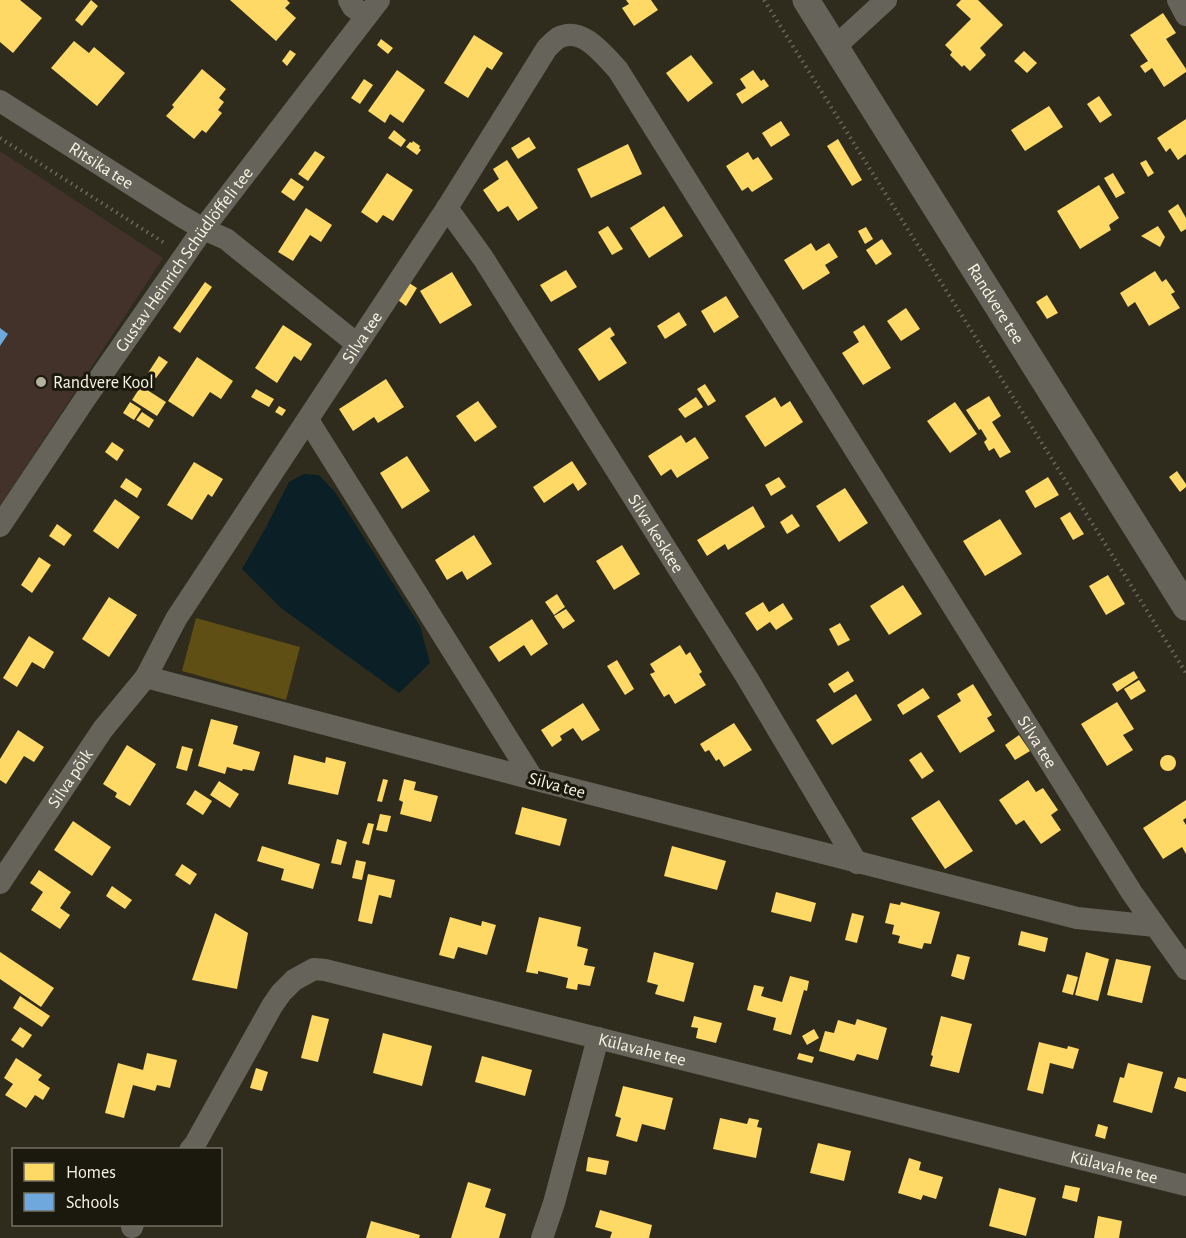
<svg xmlns="http://www.w3.org/2000/svg" width="1186" height="1238" font-family="'Alegreya Sans',sans-serif">
  <style>
    .education { fill: #43322a }
    .green { fill: #5f4f14 }
    .water { fill: #0a1f26 }
    .homes { fill: #ffd966 }
    .schools { fill: #6fa8dc }
    .lines { fill: none; stroke-linecap: round; stroke-linejoin: round }
    .path { stroke: #6b695f; stroke-width: 4; stroke-dasharray: 1.5 4.5; stroke-linecap: butt }
    .minor { stroke: #66635a; stroke-width: 22 }
    .tertiary { stroke: #66635a; stroke-width: 27 }
    .poi-dot { fill: #b2af9f; stroke: #1b180d; stroke-width: 2 }
    .labels { text-anchor: middle; stroke-width: 6; stroke-linejoin: round; paint-order: stroke }
    .street-label { font-size: 18px; fill: #f9f5e5; stroke: #1b180d }
    .poi-label { font-size: 18px; fill: #f9f5e5; stroke: #1b180d; text-anchor: start }
  </style>
  <rect width="100%" height="100%" fill="#2f2c1e"/>
  <!-- education -->
  <path class="education" d="M0,151l163,107 -163,248z"/>
  <!-- green -->
  <path class="green" d="M196,618l104,29 -14,53 -104,-29z"/>
  <!-- water -->
  <path class="water" d="M304,474l15,1 16,17 85,134 10,37 -31,30 -118,-85 -39,-39 24,-42 23,-45z"/>
  <!-- homes -->
  <g class="homes">
    <path d="M0,0h20l22,18 -29,35 -13,-11z"/>
    <path d="M91,0l7,6 -16,20 -7,-6z"/>
    <path d="M230,0h57l3,3 -5,5 11,10 -20,23z"/>
    <path d="M626,0h25l7,10 -24,16 -12,-18 7,-4z"/>
    <path d="M961,0h17l25,25 -23,23 6,7 -16,16 -6,-6 -2,2 -12,-12 2,-3 -7,-7 26,-26 -15,-14z"/>
    <path d="M1163,13l13,20 -10,6 20,30v3l-22,15 -12,-19 -7,5 -5,-7 8,-5 -18,-26z"/>
    <path d="M474,35l29,18 -11,17 -5,-3 -19,31 -24,-15z"/>
    <path d="M381,39l12,9 -5,6 -11,-9z"/>
    <path d="M74,41l15,12 5,-6 31,26 -28,33 -46,-38z"/>
    <path d="M290,50l6,4 -9,12 -5,-5z"/>
    <path d="M1024,51l13,12 -10,10 -13,-12z"/>
    <path d="M691,55l22,28 -25,19 -22,-29z"/>
    <path d="M202,69l24,20 -7,9 5,4 -6,8 4,3 -16,20 -4,-3 -8,9 -28,-23 8,-9 -2,-2z"/>
    <path d="M397,70l28,20 -22,33 -13,-9 -5,9 -17,-12z"/>
    <path d="M753,70l8,11 3,-2 5,7 -27,18 -6,-10 10,-6 -6,-9z"/>
    <path d="M364,79l9,6 -13,19 -9,-6z"/>
    <path d="M1099,96l13,19 -12,8 -13,-19z"/>
    <path d="M1049,106l14,21 -38,24 -14,-21z"/>
    <path d="M1186,119v35l-8,6 -8,-12 -4,4 -9,-14z"/>
    <path d="M781,121l9,14 -19,12 -9,-14z"/>
    <path d="M394,130l12,10 -5,7 -13,-9z"/>
    <path d="M529,137l7,11 -18,11 -7,-11z"/>
    <path d="M838,139l24,41 -10,6 -25,-40z"/>
    <path d="M413,141l7,5 -1,2 2,2 -4,5 -11,-8 4,-5 2,1z"/>
    <path d="M628,144l14,30 -51,24 -14,-29z"/>
    <path d="M315,151l10,6 -17,24 -10,-7z"/>
    <path d="M748,152l5,8 5,-3 15,22 -21,13 -4,-5 -6,4 -16,-25z"/>
    <path d="M507,160l31,48 -20,13 -10,-15 -10,6 -15,-22 16,-11 -6,-10z"/>
    <path d="M1146,160l8,13 -6,4 -8,-14z"/>
    <path d="M387,173l26,17 -20,31 -10,-6 -6,8 -16,-11z"/>
    <path d="M1113,173l12,20 -9,5 -12,-20z"/>
    <path d="M291,178l13,9 -10,14 -13,-9z"/>
    <path d="M1099,185l20,33 -10,7 2,5 -31,19 -23,-38z"/>
    <path d="M1178,204l8,14v11l-5,3 -13,-21z"/>
    <path d="M664,206l19,30 -34,22 -19,-30z"/>
    <path d="M306,208l26,17 -11,17 -11,-7 -17,26 -15,-9z"/>
    <path d="M608,226l15,23 -11,6 -14,-23z"/>
    <path d="M1158,226l7,11 -5,10 -19,-11z"/>
    <path d="M866,227l7,12 -8,5 -7,-13z"/>
    <path d="M882,239l10,15 -16,11 -10,-15z"/>
    <path d="M811,243l5,8 13,-8 9,14 -13,8 5,8 -27,17 -19,-30z"/>
    <path d="M566,270l11,17 -26,15 -11,-17z"/>
    <path d="M1155,271l7,11 4,-3 9,13 -4,2 9,14 -31,18 -14,-24 -7,5 -8,-14z"/>
    <path d="M452,272l20,33 -32,19 -20,-33z"/>
    <path d="M205,282l7,5 -32,46 -7,-5z"/>
    <path d="M409,283l8,5 -11,18 -8,-6z"/>
    <path d="M1047,295l11,18 -11,6 -11,-17z"/>
    <path d="M726,296l13,21 -25,16 -13,-22z"/>
    <path d="M906,308l14,21 -19,12 -14,-20z"/>
    <path d="M679,312l8,13 -22,14 -8,-13z"/>
    <path d="M283,325l29,19 -11,17 -7,-5 -17,27 -22,-15z"/>
    <path d="M864,325l27,43 -28,17 -21,-32 17,-11 -6,-10z"/>
    <path d="M610,327l5,8 -5,3 17,25 -28,18 -21,-32z"/>
    <path d="M159,356l9,6 -12,16 -8,-5z"/>
    <path d="M197,357l36,24 -12,18 -11,-7 -17,25 -25,-16z"/>
    <path d="M386,379l18,28 -26,16 -4,-6 -21,14 -14,-22z"/>
    <path d="M705,384l11,17 -8,5 -11,-17z"/>
    <path d="M141,386l25,16 -9,14 -25,-16z"/>
    <path d="M256,389l18,10 -5,8 -18,-10z"/>
    <path d="M989,396l12,20 -9,6 19,30 -11,6 -6,-10 -5,3 -5,-9 3,-3 -6,-10 -2,1 -13,-20z"/>
    <path d="M696,397l7,10 -18,11 -7,-9z"/>
    <path d="M775,397l6,10 9,-6 13,21 -38,25 -20,-31z"/>
    <path d="M478,401l19,26 -22,15 -19,-26z"/>
    <path d="M130,402l11,7 -7,11 -11,-7z"/>
    <path d="M955,402l22,32 -27,19 -23,-32z"/>
    <path d="M279,406l7,4 -4,6 -7,-4z"/>
    <path d="M142,412l12,8 -5,8 -13,-8z"/>
    <path d="M681,435l5,8 9,-6 14,21 -32,20 -6,-9 -10,7 -13,-20z"/>
    <path d="M112,442l12,8 -7,11 -12,-9z"/>
    <path d="M407,456l23,35 -28,18 -22,-36z"/>
    <path d="M572,461l15,23 -9,7 -5,-8 -29,20 -11,-16z"/>
    <path d="M194,462l29,17 -11,18 -4,-3 -16,26 -25,-15z"/>
    <path d="M1177,471l9,13v3l-6,5 -11,-15z"/>
    <path d="M779,477l7,10 -15,9 -6,-11z"/>
    <path d="M1048,477l11,18 -24,13 -10,-17z"/>
    <path d="M126,478l16,11 -5,9 -17,-11z"/>
    <path d="M845,488l23,35 -29,19 -23,-36z"/>
    <path d="M115,499l25,18 -22,32 -25,-18z"/>
    <path d="M753,506l12,21 -37,23 -3,-6 -18,12 -10,-16z"/>
    <path d="M1070,512l14,22 -11,6 -13,-22z"/>
    <path d="M792,514l8,12 -13,8 -7,-12z"/>
    <path d="M1000,519l22,35 -37,22 -22,-35z"/>
    <path d="M57,524l15,11 -8,11 -15,-10z"/>
    <path d="M474,535l18,29 -25,16 -5,-9 -15,9 -12,-20z"/>
    <path d="M622,545l18,29 -26,16 -18,-29z"/>
    <path d="M39,557l12,8 -19,28 -11,-8z"/>
    <path d="M1108,575l17,29 -19,11 -17,-29z"/>
    <path d="M903,585l19,29 -33,21 -19,-29z"/>
    <path d="M557,594l8,13 -11,8 -9,-13z"/>
    <path d="M109,597l28,18 -28,42 -27,-18z"/>
    <path d="M763,602l6,10 14,-9 10,16 -17,11 -6,-8 -13,9 -12,-18z"/>
    <path d="M566,609l9,12 -12,8 -9,-13z"/>
    <path d="M532,619l16,25 -17,12 -7,-11 -25,17 -10,-15z"/>
    <path d="M840,623l10,17 -12,6 -9,-17z"/>
    <path d="M29,636l25,16 -10,17 -12,-7 -15,25 -14,-9z"/>
    <path d="M680,645l6,10 4,-3 12,20 -3,2 7,11 -31,19 -6,-10 -5,3 -14,-23 5,-2 -5,-8z"/>
    <path d="M617,660l17,29 -9,6 -18,-29z"/>
    <path d="M848,671l6,10 -20,12 -6,-9z"/>
    <path d="M1134,671l4,7 -21,14 -5,-8z"/>
    <path d="M1139,680l7,11 -15,9 -7,-11z"/>
    <path d="M973,684l19,31 -5,3 8,13 -35,22 -23,-37 24,-15 -4,-7z"/>
    <path d="M923,688l7,10 -27,17 -6,-10z"/>
    <path d="M856,694l16,26 -40,25 -16,-25z"/>
    <path d="M1117,702l17,27 -11,6 10,15 -26,16 -26,-42z"/>
    <path d="M583,703l17,27 -18,11 -9,-13 -13,8 2,4 -10,7 -11,-17z"/>
    <path d="M211,719l27,7 -5,18 27,8 -6,19 -11,-2 -1,2 -15,-4 -2,7 -27,-8z"/>
    <path d="M734,723l18,27 -28,17 -5,-8 -3,2 -7,-11 -4,2 -5,-8z"/>
    <path d="M18,730l26,17 -10,15 -10,-6 -18,28 -6,-4v-21z"/>
    <path d="M1019,735l11,16 -15,9 -10,-15z"/>
    <path d="M127,745l29,19 -26,42 -15,-9 2,-4 -14,-9z"/>
    <path d="M182,746l11,3 -6,22 -11,-3z"/>
    <path d="M921,752l13,19 -12,8 -13,-19z"/>
    <circle cx="1168" cy="763" r="8"/>
    <path d="M294,755l31,8 1,-6 20,5 -8,33 -50,-11z"/>
    <path d="M383,779l5,1 -6,22 -5,-1z"/>
    <path d="M404,779l12,3 -2,8 24,6 -7,26 -31,-8 3,-12 -4,-2z"/>
    <path d="M1028,780l8,12 7,-4 15,22 -7,5 10,15 -20,14 -17,-24 -8,5 -17,-25z"/>
    <path d="M219,781l20,13 -9,14 -20,-13z"/>
    <path d="M195,790l17,11 -9,14 -17,-11z"/>
    <path d="M939,800l34,51 -28,18 -34,-51z"/>
    <path d="M1186,800v18l-3,2 3,5v29l-4,-7 -19,12 -20,-31z"/>
    <path d="M522,807l45,12 -7,27 -45,-12z"/>
    <path d="M380,814l11,2 -4,16 -11,-2z"/>
    <path d="M73,821l38,26 -19,29 -38,-26z"/>
    <path d="M368,823l6,1 -5,21 -7,-2z"/>
    <path d="M337,839l10,3 -6,23 -10,-2z"/>
    <path d="M262,846l58,18 -7,25 -32,-9 3,-11 -27,-8z"/>
    <path d="M672,846l54,15 -9,29 -53,-14z"/>
    <path d="M356,860l10,2 -4,18 -10,-2z"/>
    <path d="M182,864l15,10 -7,11 -15,-10z"/>
    <path d="M39,870l32,22 -11,16 10,7 -10,14 -29,-19 12,-18 -13,-9z"/>
    <path d="M368,874l27,6 -4,18 -12,-3 -7,29 -14,-3z"/>
    <path d="M112,886l20,14 -7,9 -19,-13z"/>
    <path d="M776,892l40,11 -5,19 -40,-10z"/>
    <path d="M901,902l39,10 -9,32 -7,-1 -2,6 -24,-6 2,-7 -8,-2 2,-9 -9,-2 5,-20 10,2z"/>
    <path d="M215,913l33,20 -11,56 -45,-9z"/>
    <path d="M852,913l12,3 -7,27 -12,-3z"/>
    <path d="M450,917l31,9 1,-5 14,4 -9,30 -29,-8 -4,12 -15,-4z"/>
    <path d="M539,917l42,10 -4,19 11,3 -4,16 11,2 -5,19 -12,-2 -1,6 -11,-2 2,-10 -30,-7v3l-12,-2z"/>
    <path d="M1021,931l27,7 -3,14 -27,-7z"/>
    <path d="M0,952l54,36 -13,19 -41,-28z"/>
    <path d="M654,952l40,11 -10,39 -29,-8 3,-9 -11,-3z"/>
    <path d="M1086,952l23,7 -11,42 -23,-6z"/>
    <path d="M957,954l13,3 -6,23 -13,-4z"/>
    <path d="M1116,959l35,7 -9,37 -35,-8z"/>
    <path d="M1067,974l11,3 -5,18 -11,-3z"/>
    <path d="M790,976l19,5 -2,10 -3,-1 -13,45 -18,-5 3,-12 -29,-8 7,-25 10,2 -3,9 21,6z"/>
    <path d="M20,996l30,20 -8,11 -29,-19z"/>
    <path d="M312,1015l17,4 -11,43 -17,-4z"/>
    <path d="M694,1016l28,7 -6,20 -20,-5 2,-10 -7,-1z"/>
    <path d="M941,1016l31,8 -13,49 -29,-7 3,-10 -2,-1z"/>
    <path d="M857,1019l30,9 -9,32 -21,-6 -3,7 -35,-10 6,-20 9,2 4,-13 17,5z"/>
    <path d="M20,1027l12,8 -9,13 -12,-8z"/>
    <path d="M814,1029l5,9 -12,7 -5,-9z"/>
    <path d="M383,1033l49,13 -10,40 -49,-13z"/>
    <path d="M1039,1042l28,7 1,-3 11,3 -6,20 -23,-6 -7,31 -16,-4z"/>
    <path d="M147,1053l30,7 -7,28 -13,-3 -2,6 -22,-6 -9,33 -19,-5 13,-50 25,7z"/>
    <path d="M799,1053l15,4 -2,6 -15,-4z"/>
    <path d="M482,1056l50,14 -7,26 -50,-14z"/>
    <path d="M16,1058l26,17 -4,5 12,8 -7,12 -8,-5 -9,13 -21,-13 8,-11 -9,-6z"/>
    <path d="M1128,1063l35,9 -11,41 -39,-11 7,-25 4,1z"/>
    <path d="M256,1068l12,4 -6,19 -12,-3z"/>
    <path d="M1178,1077l8,2v13l-12,-4z"/>
    <path d="M623,1086l50,12 -8,32 -23,-6 -5,18 -21,-6 5,-18 -6,-2z"/>
    <path d="M720,1118l27,6 2,-6 10,2 -2,7 5,1 -6,30 -43,-9z"/>
    <path d="M1098,1124l10,3 -3,12 -10,-3z"/>
    <path d="M818,1143l33,8 -7,30 -34,-8z"/>
    <path d="M588,1157l21,4 -3,14 -20,-4z"/>
    <path d="M909,1158l12,4 -2,8 24,7 -7,22 -13,-4 -2,5 -23,-7z"/>
    <path d="M468,1182l23,7 -6,18 21,7 -7,24h-48z"/>
    <path d="M1065,1185l15,3 -3,14 -15,-4z"/>
    <path d="M999,1188l37,10 -10,38 -37,-10z"/>
    <path d="M600,1210l52,15 -3,13h-39l2,-6 -17,-5z"/>
    <path d="M1098,1216l24,5 -3,17h-25z"/>
    <path d="M371,1221l49,14 -1,3h-53z"/>
  </g>
  <!-- schools -->
  <path class="schools" d="M0,328l8,6 -8,12z"/>
  <g class="lines">
    <!-- path -->
    <g class="path">
      <path d="M764,0l422,673"/>
      <path d="M0,138l166,106"/>
    </g>
    <!-- minor -->
    <g class="minor">
      <path d="M349,0l4,7 13,9"/>
      <path d="M1178,0l8,15"/>
      <path d="M835,47l51,-47"/>
      <path id="s1" d="M0,101l181,115 22,13 23,10 131,105"/>
      <path id="s2" d="M447,208l36,50 263,418 111,187"/>
      <path d="M308,420l225,359"/>
      <path id="s3" d="M0,526l85,-127 118,-170 176,-229"/>
      <path id="s4" d="M0,883l103,-154 43,-52"/>
      <path id="s5" d="M1155,926l-78,-8 -544,-139 -387,-102 30,-58 271,-411 100,-160c3,-3 7,-7 11,-10 24,-13 46,17 60,32l514,823 54,76"/>
      <path id="s6" d="M190,1150l5,-6 77,-138 9,-13 13,-13 20,-11 11,1 861,215"/>
      <path d="M132,1227l1,-3"/>
      <path d="M542,1238l12,-35 44,-165"/>
    </g>
    <!-- tertiary -->
    <path class="tertiary" id="s7" d="M806,0l380,607"/>
  </g>
  <!-- markers -->
  <circle class="poi-dot" cx="41" cy="382" r="6"/>
  <g class="labels">
    <!-- street labels -->
    <g class="street-label">
      <text dy="6" stroke="none"><textPath href="#s1" startOffset="120">Ritsika tee</textPath></text>
      <text dy="6" stroke="none"><textPath href="#s3" startOffset="324">Gustav Heinrich Schüdlöffeli tee</textPath></text>
      <text dy="6" stroke="none"><textPath href="#s7" startOffset="358">Randvere tee</textPath></text>
      <text dy="6" stroke="none"><textPath href="#s5" startOffset="1443">Silva tee</textPath></text>
      <text dy="6" stroke="none"><textPath href="#s2" startOffset="387">Silva kesktee</textPath></text>
      <text dy="6" stroke="none"><textPath href="#s5" startOffset="2667">Silva tee</textPath></text>
      <text dy="6" stroke="none"><textPath href="#s4" startOffset="126">Silva põik</textPath></text>
      <text transform="translate(557 785) rotate(15)" y="6">Silva tee</text>
      <text dy="6" stroke="none"><textPath href="#s6" startOffset="561">Külavahe tee</textPath></text>
      <text dy="6" stroke="none"><textPath href="#s6" startOffset="1047">Külavahe tee</textPath></text>
    </g>
    <!-- poi labels -->
    <g class="poi-label">
      <text x="53" y="388">Randvere Kool</text>
    </g>
  </g>
  <!-- legend -->
  <rect x="12" y="1148" width="210" height="78" fill="#1b180d" stroke="#747063" stroke-width="1.5"/>
  <rect x="24" y="1163" width="30" height="18" fill="#ffd966" stroke="#747063" stroke-width="1.5"/>
  <text x="66" y="1178" font-size="18" fill="#f9f5e5">Homes</text>
  <rect x="24" y="1193" width="30" height="18" fill="#6fa8dc" stroke="#747063" stroke-width="1.5"/>
  <text x="66" y="1208" font-size="18" fill="#f9f5e5">Schools</text>
</svg>
